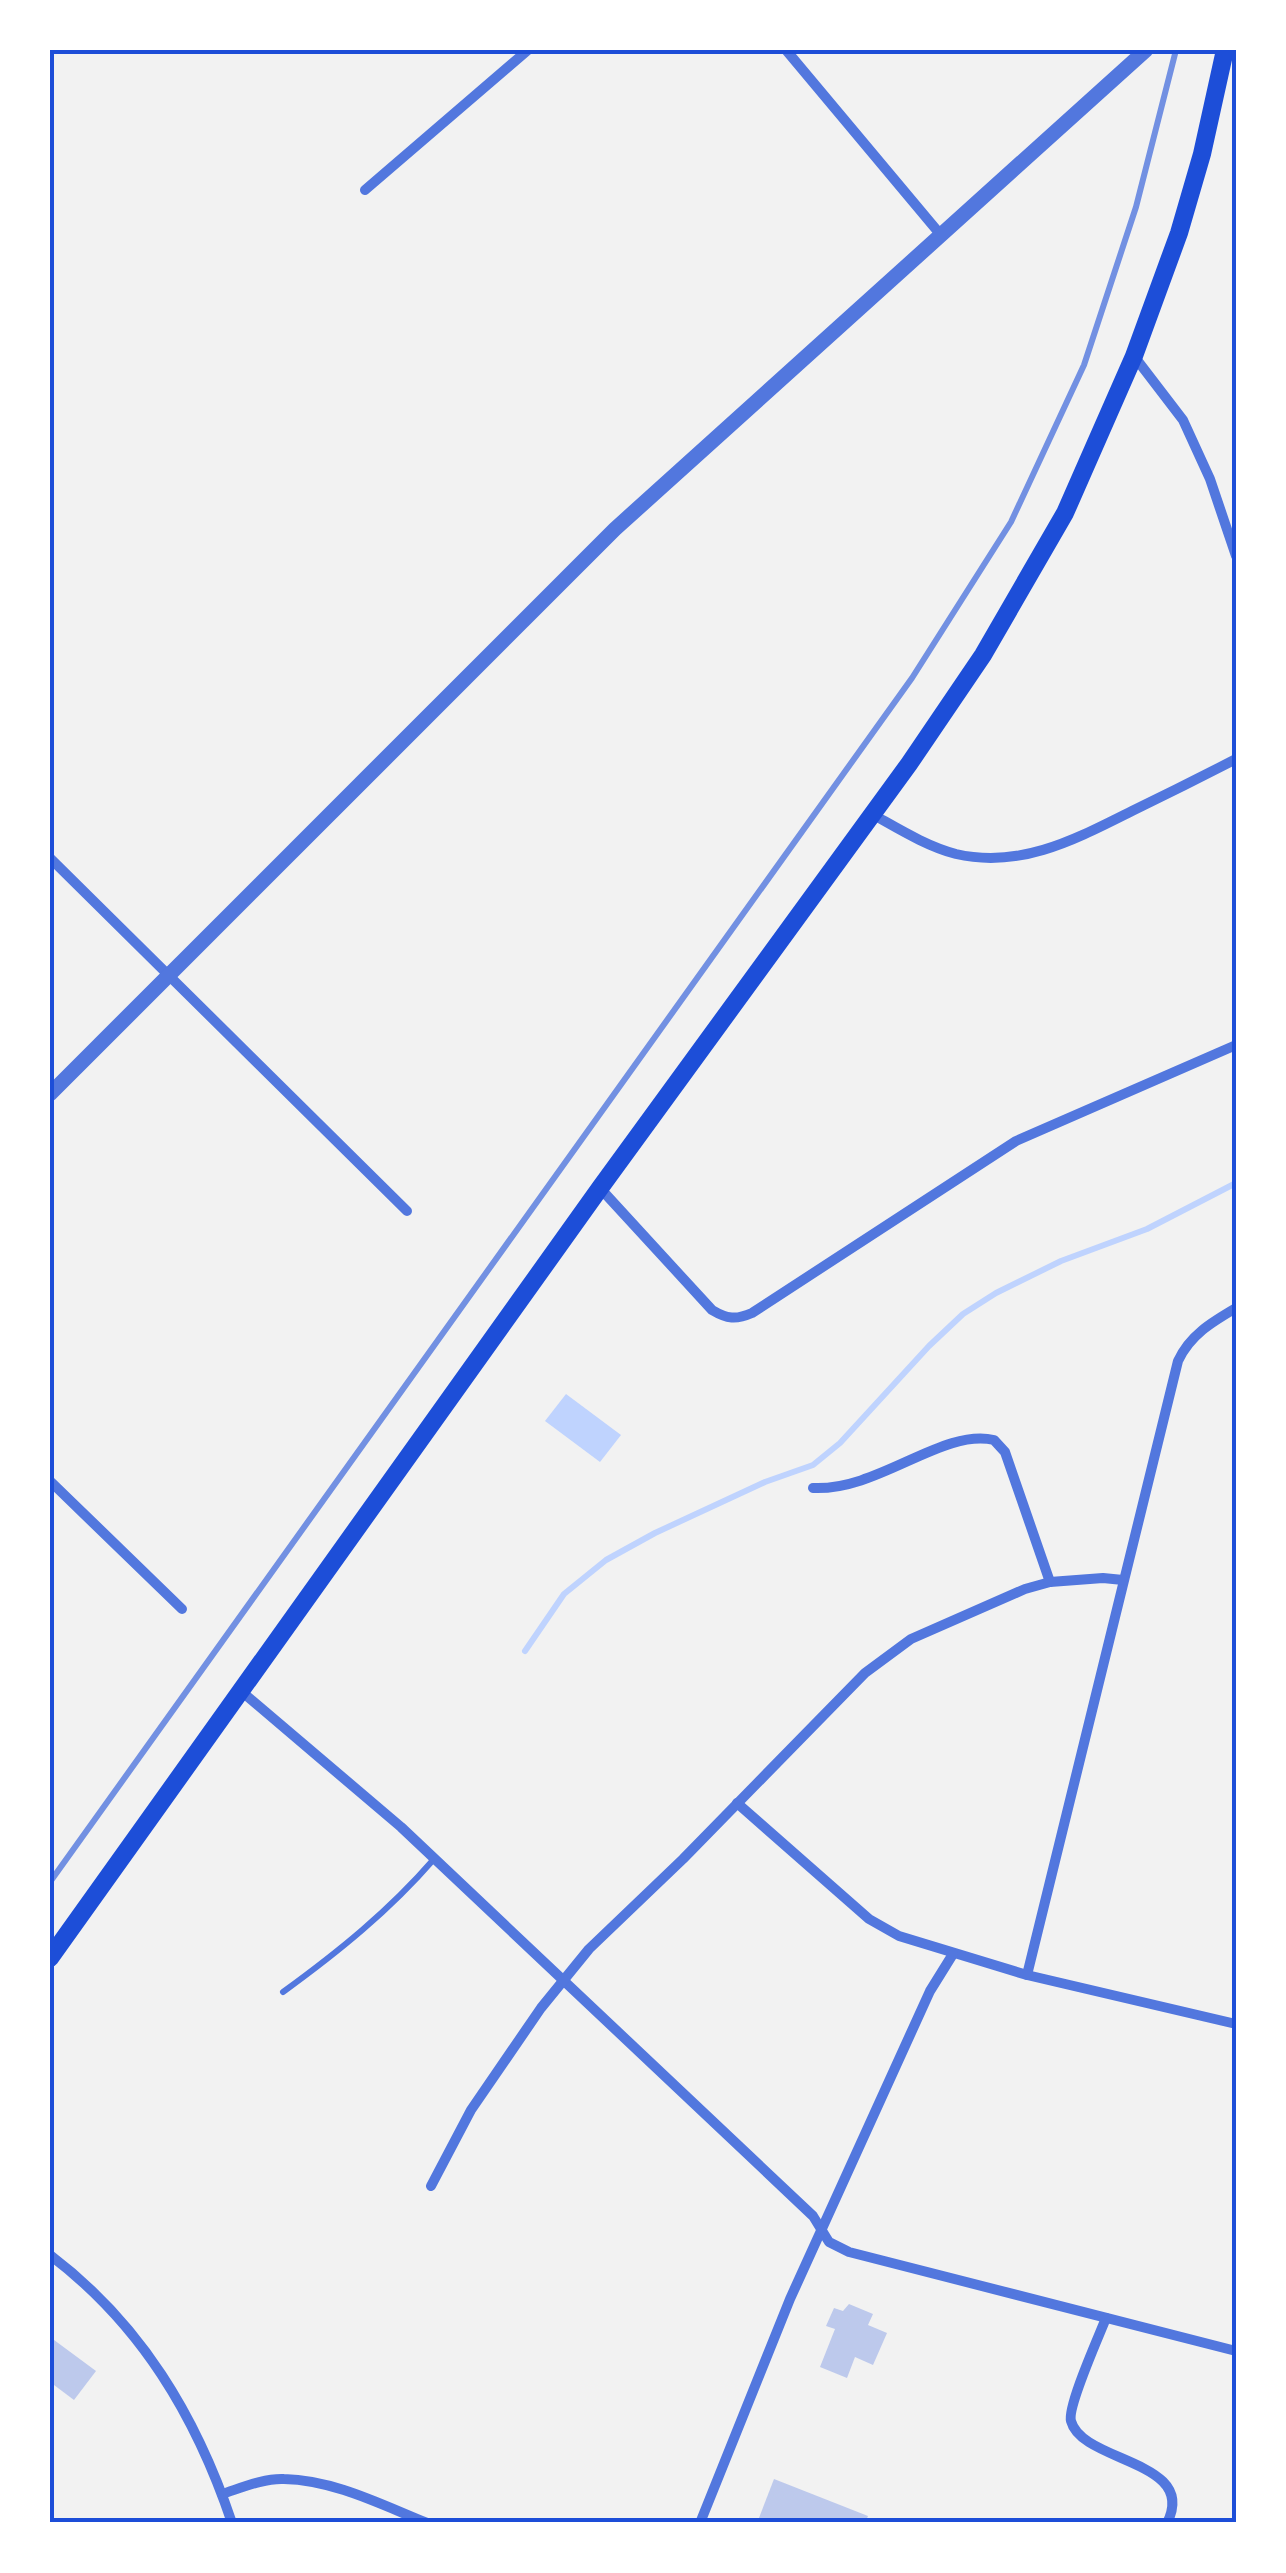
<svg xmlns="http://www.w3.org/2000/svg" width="1286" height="2573" font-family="Manrope,sans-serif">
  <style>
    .water { fill: #bfd3fe }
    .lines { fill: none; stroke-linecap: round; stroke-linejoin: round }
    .stream { stroke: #bfd3fe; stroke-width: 6 }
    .building { fill: #bdc9ec }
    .service { stroke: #5277de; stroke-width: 6 }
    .minor { stroke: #5277de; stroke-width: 10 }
    .tertiary { stroke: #5277de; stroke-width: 15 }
    .secondary { stroke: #1d4ed8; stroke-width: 18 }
    .rail { stroke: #7290e2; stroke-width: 6 }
    .neatline { fill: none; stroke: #1d4ed8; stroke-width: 4 }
  </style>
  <rect width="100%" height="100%" fill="#f2f2f2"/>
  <!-- water -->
  <path class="water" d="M566,1394l55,41 -21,27 -55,-41z"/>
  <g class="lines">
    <!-- stream -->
    <path class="stream" d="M525,1651l39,-57 42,-34 49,-27 110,-51 48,-17 27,-22 89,-97 34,-32 33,-21 65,-32 86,-32 89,-46"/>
  </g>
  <!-- building -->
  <g class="building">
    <path d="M849,2304l24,10 -5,11 19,8 -14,32 -18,-8 -8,21 -27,-11 15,-38 -9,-3 8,-18 9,3z"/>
    <path d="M50,2337l46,34 -22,29 -24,-18z"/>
    <path d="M774,2479l94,37 -3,7h-108z"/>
  </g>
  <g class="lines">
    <!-- service -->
    <path class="service" d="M283,1992c55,-40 106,-81 151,-133"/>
    <!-- minor -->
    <g class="minor">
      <path d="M786,50l154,184"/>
      <path d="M365,190l163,-140"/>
      <path d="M1134,356l49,64 27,59 26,77"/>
      <path d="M872,814c27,15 54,32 84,40 65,15 120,-15 176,-43 35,-17 69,-34 104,-52"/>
      <path d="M50,858l357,353"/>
      <path d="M600,1188l112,122c15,9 24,10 40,3l264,-172 220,-96"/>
      <path d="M50,1481l132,128"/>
      <path d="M813,1488c66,3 129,-60 181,-48l11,12 45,130"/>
      <path d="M241,1691l160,136 412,389 16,26 20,10 387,99"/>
      <path d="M737,1803l132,116 30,17 128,39 209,49"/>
      <path d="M1027,1975l151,-614c12,-26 34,-39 58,-53"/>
      <path d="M431,2186l40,-76 70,-102 48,-59 94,-90 182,-186 46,-34 114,-50 25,-7 53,-4 20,2"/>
      <path d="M50,2255c91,69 146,161 182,268"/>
      <path d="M1106,2318c-7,18 -39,89 -35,103 11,42 128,39 96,102"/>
      <path d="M222,2494c19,-6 42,-16 62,-15 50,1 98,26 143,44"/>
      <path d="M700,2523l90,-224 140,-308 23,-37"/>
    </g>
    <!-- tertiary -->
    <path class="tertiary" d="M50,1094l565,-565 531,-479"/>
    <!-- secondary -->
    <path class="secondary" d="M50,1958l550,-770 309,-424 74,-109 82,-142 69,-157 45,-123 23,-79 23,-104"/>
    <!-- rail -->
    <path class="rail" d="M50,1882l862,-1204 99,-156 73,-157 52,-158 40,-157"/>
  </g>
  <!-- border -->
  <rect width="1286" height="2573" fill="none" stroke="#ffffff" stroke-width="105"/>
  <rect x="52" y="52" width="1182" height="2468" class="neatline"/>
</svg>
